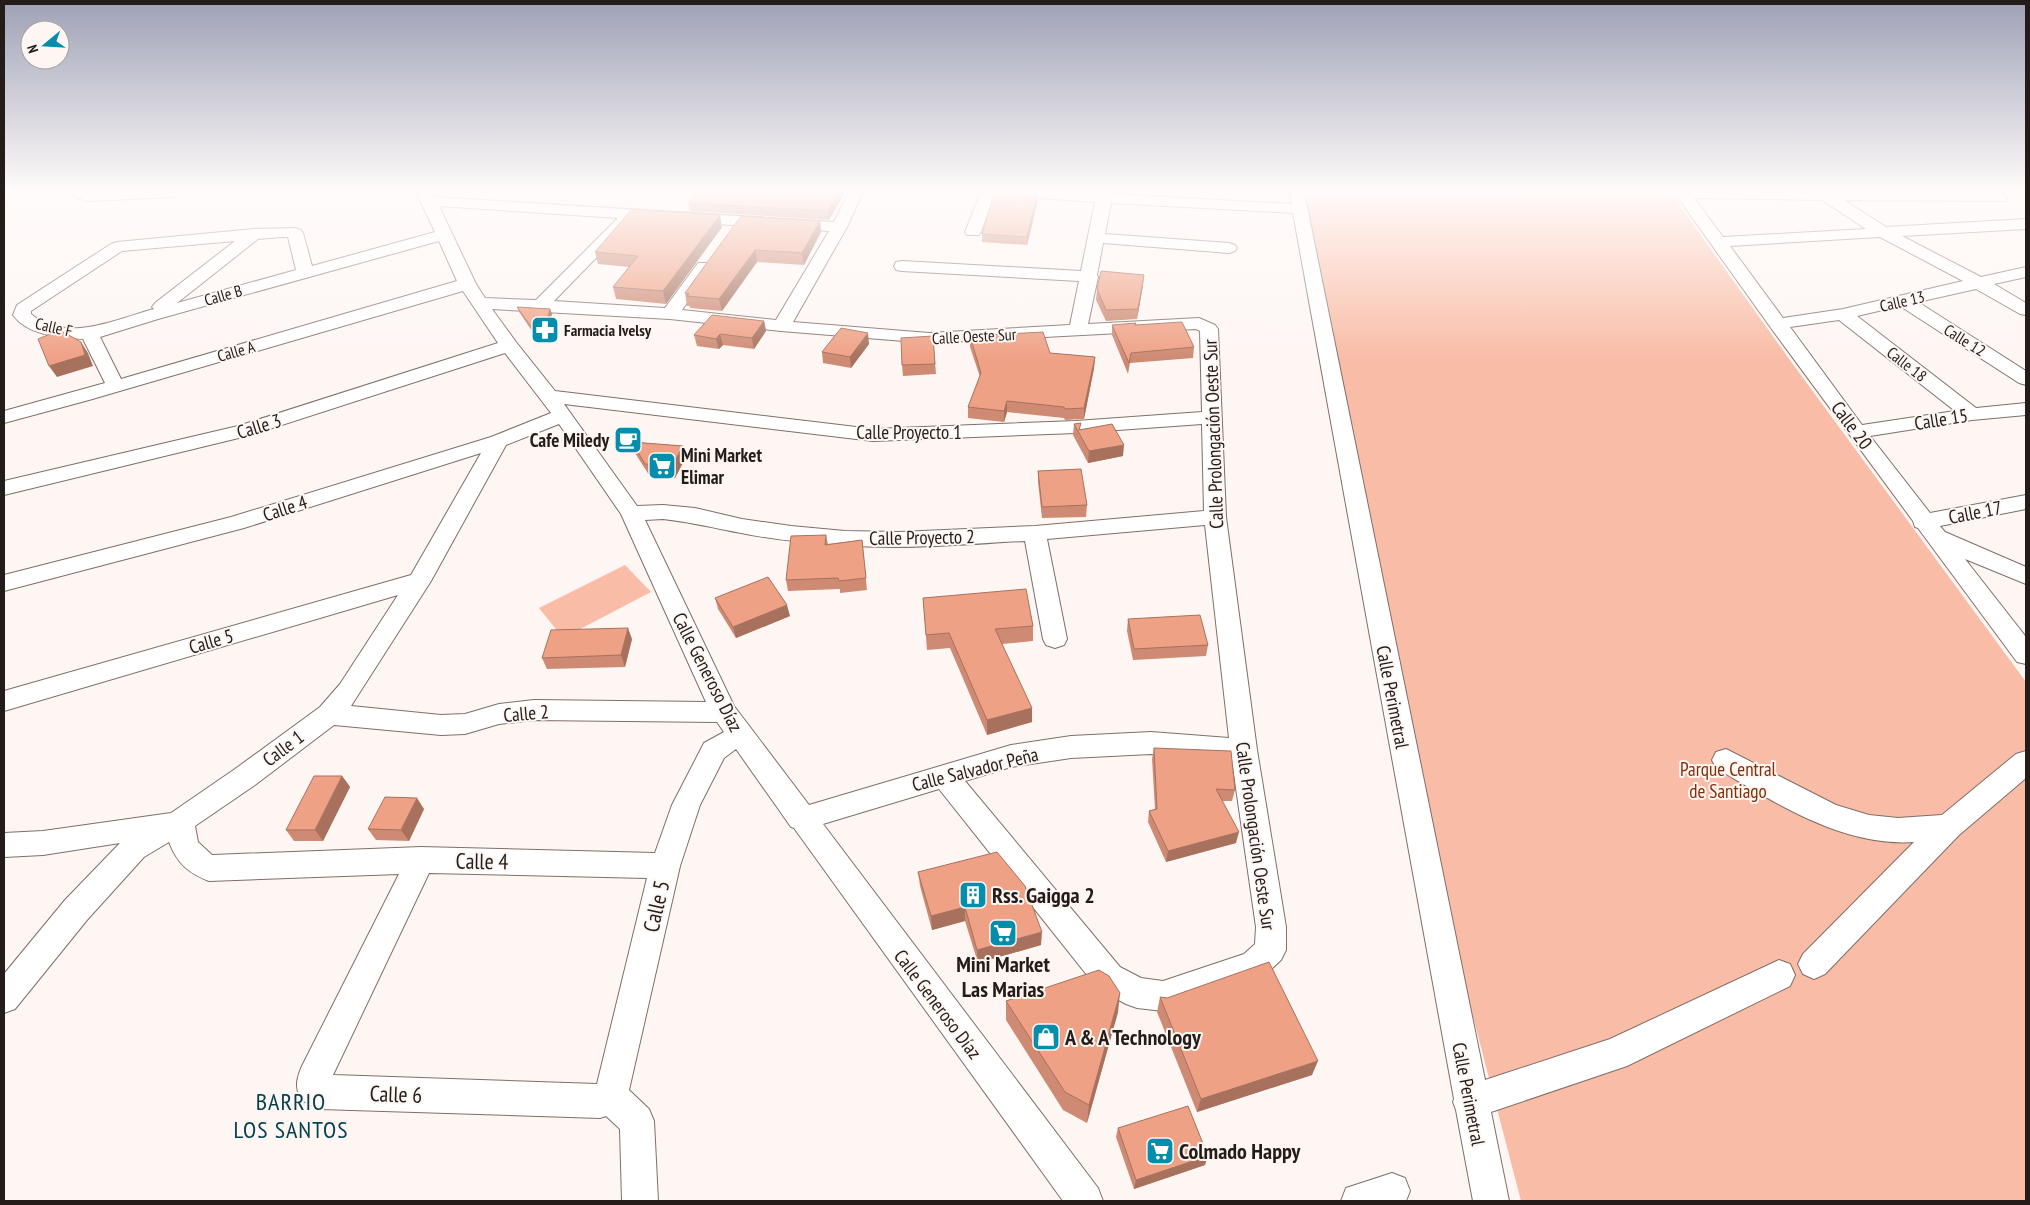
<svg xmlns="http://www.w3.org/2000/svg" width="2030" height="1205" font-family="'PT Sans Narrow',sans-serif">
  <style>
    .green { fill: #f9bca6 }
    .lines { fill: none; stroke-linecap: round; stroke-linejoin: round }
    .minor-casing { stroke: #806e67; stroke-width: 2 }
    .minor { fill: #fff; fill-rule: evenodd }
    .wall { fill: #ce8a73 }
    .shaded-wall { fill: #a7715e }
    .building { fill: #efa186; stroke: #a7715e }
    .labels { text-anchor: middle; stroke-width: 4; stroke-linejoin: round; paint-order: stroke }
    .far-street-label { font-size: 16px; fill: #231c19; stroke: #fef6f3 }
    .far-poi-label { font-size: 16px; font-weight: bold; fill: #231c19; stroke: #fef6f3; text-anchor: start }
    .street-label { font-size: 19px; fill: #231c19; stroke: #fef6f3 }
    .poi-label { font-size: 19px; font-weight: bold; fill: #231c19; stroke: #fef6f3; text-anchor: end }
    .park-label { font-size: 19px; fill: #852c02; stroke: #fef6f3 }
    .near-street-label { font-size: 22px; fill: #231c19; stroke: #fef6f3 }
    .near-poi-label { font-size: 22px; font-weight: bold; fill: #231c19; stroke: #fef6f3; text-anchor: start }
    .near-neighbourhood-label { font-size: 24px; letter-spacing: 1px; fill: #043f4e; stroke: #fef6f3 }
  </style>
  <rect width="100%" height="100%" fill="#fef6f3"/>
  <!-- green -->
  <g class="green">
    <path d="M1301,192h369l122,171 234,319v519h-505l-51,-196z"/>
    <path d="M625,565l26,27 -88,46 -24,-30z"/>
  </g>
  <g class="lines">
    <defs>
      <g id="minor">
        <path d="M72,192h109l-3,3 -5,2 -85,4 -11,-3z"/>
        <path d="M416,192h14l4,5 400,25 15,-30h14l-16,35 -54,95 136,11 141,-8 9,-44 -177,-10 -6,-1 -2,-4 2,-4 6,-1 179,10 14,-69 -101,-7 -13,37 -2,3h-12l-2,-3 16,-40h131v2l180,10 -2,-12h14l181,888 125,-41 169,-79 11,4 5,11 -5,11 -163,80 -136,46 18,89h-36l-17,-91 -3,-8 1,-3 -161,-886 -182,-10 -6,31 124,9 6,2 2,3 -2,3 -6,2 -126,-10 -6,32 1,2 -10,47 111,-6 16,7 3,4 8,188 31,233 29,177v23l-5,10 -16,15 -102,36 -26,-3 -11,-4 -28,-15 -159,-200 -116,35 275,364 5,13h-40l-269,-373 -3,-1 -55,-78 -12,9 -24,47 -20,61 -51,224 20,19 5,12 4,80h-36l-2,-72 -14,-13 -6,2 -280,-9 -19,-9c-6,-13 -5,-20 1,-34l97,-192 -190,7c-21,-8 -32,-18 -40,-39l-25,15 -57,63 -72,89 -11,4v-39l61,-74 55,-57 -77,12 -39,2v-24l39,-2 128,-18 64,-44 85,-62 20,-23 58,-89 -394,116v-20l407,-116 70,-122 -237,75 -240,63v-16l227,-58 260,-80 60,-24 -46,-60 -254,82 -247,60v-14l234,-55 260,-83 -35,-52 -374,109 -85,23v-12l101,-28 -22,-44c-23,-2 -55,-3 -70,-24l4,-10 94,-61 6,-2 137,-13 41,-1 6,2 2,3 9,33 123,-34zM439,206l179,12 -82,82 -51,-2 -9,-14zM634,219l195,12 -53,89 -94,-10 30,-43 -2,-4h-12l-33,45 -111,-7zM281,237h7l8,33 -119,33 81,-64zM235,241l-80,62 -3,4 2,2c-38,10 -87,35 -123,5v-3l91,-60zM439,241l18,40 -336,98 -21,-42 58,-18zM492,309l178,10 111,12 148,12 267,-14 4,2 2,81 -126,9 -203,8 -318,-38 -39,-49zM564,404l309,37 203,-8 126,-9 2,87 -169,15 -136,6 -54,-1 -54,-5 -49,-7 -47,-11 -32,-3 -26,1zM559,424l62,90 85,188 -172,-2 -35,4 -34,10 -24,1 -90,-9 80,-125 75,-136zM663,519c27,3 52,9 78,14 34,7 68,10 102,12 60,5 122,-1 182,-4l18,98 3,6 9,3 9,-3 3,-6 -20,-100 158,-14 24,213 -78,-6 -80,4 -60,9 -202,60 -75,-99 -89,-186zM534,720l183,2 7,10 -20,11 -32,62 -17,48 -234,-6 -209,8 -14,-13 -3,-16 60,-41 79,-60 107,10 24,-1 34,-10zM1151,754l81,6 24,167 -1,17 -11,10 -81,27 -22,-3 -21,-11 -155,-186 46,-14 60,-9zM429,873l218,5 -50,206 -264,-9z"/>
        <path d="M1674,192l326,1 5,2 3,3 -3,3 -161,-1 42,27 140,-8v10l-124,7 79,41 45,-10v10l-32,7 32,19v12l-6,-1 -44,-25 -58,13 108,69v14l-7,-2 -119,-77 -43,10 119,92 50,-5v12l-54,5 -102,16 60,77 96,-18v14l-86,17 5,6 81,35v17l-61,-25 61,78v27l-9,-2 -99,-134 -3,-1 -2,-6 -142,-193zM1694,198l128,2 44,29 -143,8zM1880,237l83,44 -120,28 -60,9 -53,-72zM1839,320l116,91 -93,14 -72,-98z"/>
        <path d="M1726,749l110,56 33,10 29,3 44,-3 74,-61 10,-3v27l-67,57 -134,139 -11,5 -11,-5 -5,-10 5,-10 111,-112c-72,5 -138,-39 -198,-74l-4,-8 4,-8z"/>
        <path d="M1392,1173l13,5 5,13 -4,10h-65l5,-13z"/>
      </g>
    </defs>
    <!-- minor casing -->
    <use href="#minor" class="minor-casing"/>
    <!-- minor -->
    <use href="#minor" class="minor"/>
  </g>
  <!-- wall -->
  <g class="wall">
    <path d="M697,192h148l-16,28 -139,-9 -2,-8z"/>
    <path d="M1037,203l-10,42 -45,-3v-8z"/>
    <path d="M741,216l79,5 1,11 -17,33 -47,-3 -35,49 -32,-3v-2h-3l-2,-13z"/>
    <path d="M722,227l-56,77 -50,-5 -3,-12 16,-20 -31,-3 -3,-12z"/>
    <path d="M1143,285l-6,34 -31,2 -10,-21 1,-11z"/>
    <path d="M517,307l33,2 2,5 -7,20h-11l-15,-22z"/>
    <path d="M764,321l2,10 -12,18 -31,-4 -4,4 -22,-3 -3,-11z"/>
    <path d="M1112,325h24l58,22 -1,11 -63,5 -2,11 -16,-39z"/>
    <path d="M933,336l3,38 -33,2 -1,-11z"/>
    <path d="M970,336l80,17 45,4 -1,11 -10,51 -19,1 -1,-2 -57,-6 -3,10 -36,-4v-11l12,-30 -10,-30z"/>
    <path d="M869,344l-18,24 -28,-5 -1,-11z"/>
    <path d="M1074,424l6,6 43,26 -35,7 -15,-28z"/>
    <path d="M632,442l51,4 3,11 -11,21 -26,-3 -14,-22z"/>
    <path d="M1038,471l49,34 -1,12 -44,1 -4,-36z"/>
    <path d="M826,535l2,9 34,-4 5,50 -27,3v-4l-52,2 -2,-11z"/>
    <path d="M715,598l75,18 -54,22 -18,-29z"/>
    <path d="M923,598l110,28v15l-31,3 30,78 -45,13 -37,-87 -23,2z"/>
    <path d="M1128,619l80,26 -2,11 -73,4 -6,-29z"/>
    <path d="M632,639l-7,28 -78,2 -5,-11z"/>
    <path d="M1154,748l81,42 -3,11h-10l14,42 -70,19 -18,-40 1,-11 6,-2 -3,-50z"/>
    <path d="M342,776l8,11 -27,54h-29l-8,-11z"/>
    <path d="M424,809l-15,32 -33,-1 -8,-11z"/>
    <path d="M918,872l123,73 -63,18 -13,-42 -33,9 -12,-44z"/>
    <path d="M1160,997l152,78 -115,37 -40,-100z"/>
    <path d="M1006,1001l112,11 -31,111 -24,-13 -57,-90z"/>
    <path d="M1118,1128l87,37 -71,24 -18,-52z"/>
  </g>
  <!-- shaded-wall -->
  <g class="shaded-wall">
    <path d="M839,192h6l-16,28 -1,-9z"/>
    <path d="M1037,196v7l-10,42v-8z"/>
    <path d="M720,215l2,12 -56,77 -3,-13z"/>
    <path d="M820,221l1,11 -17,33 -2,-12z"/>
    <path d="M755,250l2,12 -35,49 -3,-12z"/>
    <path d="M1144,275l-1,10 -6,34 1,-10z"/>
    <path d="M550,309l2,5 -7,20 -1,-5z"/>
    <path d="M764,321l2,10 -12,18 -2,-11z"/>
    <path d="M868,333l1,11 -18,24 -1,-11z"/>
    <path d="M720,334l3,11 -4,4 -3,-10z"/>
    <path d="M81,342l7,11 5,13 -36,11 -8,-11z"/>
    <path d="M1095,357l-1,11 -10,51v-11z"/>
    <path d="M1007,401v11l-3,10v-11z"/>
    <path d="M1124,445l-1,11 -35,7 1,-12z"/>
    <path d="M683,446l3,11 -11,21 -3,-12z"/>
    <path d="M787,605l3,11 -54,22 -3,-11z"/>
    <path d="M628,628l4,11 -7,28 -4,-12z"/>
    <path d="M1032,708v14l-45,13v-15z"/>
    <path d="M342,776l8,11 -27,54 -8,-11z"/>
    <path d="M417,798l7,11 -15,32 -8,-11z"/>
    <path d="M1239,832l-3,11 -70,19 2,-11z"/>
    <path d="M965,907v14l-33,9 -1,-14z"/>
    <path d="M1042,932l-1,13 -63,18 -1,-13z"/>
    <path d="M1120,993l-2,19 -31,111 2,-18z"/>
    <path d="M1318,1061l-6,14 -115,37 4,-13z"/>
    <path d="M1208,1156l-3,9 -71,24 2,-9z"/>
  </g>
  <!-- building -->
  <g class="building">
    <path d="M697,192h142l-11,19 -140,-8z"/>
    <path d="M994,194l43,2 -10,41 -45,-3z"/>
    <path d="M632,209l88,6 -57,76 -50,-4 25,-31 -43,-4z"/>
    <path d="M741,216l79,5 -18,32 -47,-3 -36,49 -32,-3 2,-2 -4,-1z"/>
    <path d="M1101,271l43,4 -6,34 -32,1 -9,-21z"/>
    <path d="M517,307l33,2 -6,20 -12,-1z"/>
    <path d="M712,315l52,6 -12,17 -32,-4 -4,5 -22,-4z"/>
    <path d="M1182,322l12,25 -63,6 -2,10 -17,-38 24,-2 -1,2z"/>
    <path d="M841,328l27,5 -18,24 -28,-5z"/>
    <path d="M60,330l21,12 4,13 -36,11 -11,-27z"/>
    <path d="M1043,332l7,21 45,4 -11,51 -19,1 -1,-2 -57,-6 -3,10 -36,-4 13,-34 -11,-37z"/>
    <path d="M933,336l2,28 -33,1 -1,-27z"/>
    <path d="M1081,423l-2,7 33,-6 12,21 -35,6 -15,-27z"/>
    <path d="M632,442l51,4 -11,20 -27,-2z"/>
    <path d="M1081,469l6,36 -45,2 -4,-36z"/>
    <path d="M826,535l-1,10 37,-5 4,38 -27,3 -1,-3 -52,2 5,-44z"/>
    <path d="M768,577l19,28 -54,22 -18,-29z"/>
    <path d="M1026,589l7,37 -38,3 37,79 -45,12 -38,-87 -23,2 -3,-37z"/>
    <path d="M1200,615l8,30 -74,4 -6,-30z"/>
    <path d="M628,628l-7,27 -79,3 9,-28z"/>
    <path d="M1154,748l77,3 4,39 -19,-1 23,43 -71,19 -19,-40 8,-2z"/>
    <path d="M314,776h28l-27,54h-29z"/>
    <path d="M385,797l32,1 -16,32 -33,-1z"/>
    <path d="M997,852l28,34 17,46 -65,18 -12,-43 -34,9 -13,-44z"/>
    <path d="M1269,962l49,99 -117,38 -41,-102 7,1z"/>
    <path d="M1099,970l10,6 11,17 -31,112 -24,-13 -59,-91z"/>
    <path d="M1188,1106l20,50 -72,24 -18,-52z"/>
  </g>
  <!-- sky -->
  <linearGradient id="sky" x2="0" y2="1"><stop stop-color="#9ea1b6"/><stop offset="0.53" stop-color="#fffbfa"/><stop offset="1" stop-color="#fffbfa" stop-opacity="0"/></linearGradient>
  <rect width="2030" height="360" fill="url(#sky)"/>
  <!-- icons -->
  <defs>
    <symbol id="pharmacy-square" viewBox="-11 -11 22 22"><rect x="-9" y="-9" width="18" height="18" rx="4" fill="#058eac" stroke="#fef6f3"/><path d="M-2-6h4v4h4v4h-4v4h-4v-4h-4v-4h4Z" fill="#fff"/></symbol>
    <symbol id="cafe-square" viewBox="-11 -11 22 22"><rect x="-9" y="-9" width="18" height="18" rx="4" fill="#058eac" stroke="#fef6f3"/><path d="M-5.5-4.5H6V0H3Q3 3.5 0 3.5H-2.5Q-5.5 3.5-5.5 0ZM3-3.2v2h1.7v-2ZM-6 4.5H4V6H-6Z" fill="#fff"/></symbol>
    <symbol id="supermarket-square" viewBox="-11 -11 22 22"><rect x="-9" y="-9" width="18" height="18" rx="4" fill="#058eac" stroke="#fef6f3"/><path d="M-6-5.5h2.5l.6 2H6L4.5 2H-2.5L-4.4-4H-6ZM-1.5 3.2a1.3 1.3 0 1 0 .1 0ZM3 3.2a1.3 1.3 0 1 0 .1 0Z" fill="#fff"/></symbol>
    <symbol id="building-square" viewBox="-11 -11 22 22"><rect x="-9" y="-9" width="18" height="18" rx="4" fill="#058eac" stroke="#fef6f3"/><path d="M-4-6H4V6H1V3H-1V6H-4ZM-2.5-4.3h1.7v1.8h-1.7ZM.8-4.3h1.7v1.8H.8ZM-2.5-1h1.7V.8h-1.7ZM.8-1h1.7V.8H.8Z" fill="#fff"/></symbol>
    <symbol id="shop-square" viewBox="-11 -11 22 22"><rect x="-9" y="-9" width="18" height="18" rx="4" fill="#058eac" stroke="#fef6f3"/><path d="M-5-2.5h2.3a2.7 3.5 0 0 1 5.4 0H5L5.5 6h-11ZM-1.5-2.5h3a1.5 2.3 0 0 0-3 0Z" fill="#fff"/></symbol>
  </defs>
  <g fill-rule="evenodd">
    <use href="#pharmacy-square" x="529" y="314" width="32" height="32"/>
    <use href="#cafe-square" x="612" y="424" width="32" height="32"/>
    <use href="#supermarket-square" x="646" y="450" width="32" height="32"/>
    <use href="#building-square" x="957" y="879" width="32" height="32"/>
    <use href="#supermarket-square" x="987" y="917" width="32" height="32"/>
    <use href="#shop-square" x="1030" y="1021" width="32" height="32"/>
    <use href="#supermarket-square" x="1144" y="1135" width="32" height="32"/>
  </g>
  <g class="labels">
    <!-- far-street labels -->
    <g class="far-street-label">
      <text transform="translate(223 295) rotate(-16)" y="6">Calle B</text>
      <text transform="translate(1902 301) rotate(-13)" y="6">Calle 13</text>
      <text transform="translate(54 327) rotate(13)" y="6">Calle F</text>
      <text transform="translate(974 336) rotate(-3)" y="6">Calle Oeste Sur</text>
      <text transform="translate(1965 340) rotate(32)" y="6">Calle 12</text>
      <text transform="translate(236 351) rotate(-16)" y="6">Calle A</text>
      <text transform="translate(1907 364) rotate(38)" y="6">Calle 18</text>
    </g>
    <!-- far-poi labels -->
    <g class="far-poi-label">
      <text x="564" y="336">Farmacia Ivelsy</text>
    </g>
    <!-- street labels -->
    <g class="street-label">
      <text transform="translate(1941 419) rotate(-9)" y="7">Calle 15</text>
      <text transform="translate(1852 425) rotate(53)" y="7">Calle 20</text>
      <text transform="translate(259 426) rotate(-17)" y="7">Calle 3</text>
      <text x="909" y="439">Calle Proyecto 1</text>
      <text transform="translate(1213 434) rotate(-92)" y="7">Calle Prolongación Oeste Sur</text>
      <text transform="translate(285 508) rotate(-18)" y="7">Calle 4</text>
      <text transform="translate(1975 512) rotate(-11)" y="7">Calle 17</text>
      <text transform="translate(922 537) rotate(-1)" y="7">Calle Proyecto 2</text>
      <text transform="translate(211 641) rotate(-16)" y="7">Calle 5</text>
      <text transform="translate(708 672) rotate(63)" y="7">Calle Generoso Díaz</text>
      <text transform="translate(1393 697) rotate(79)" y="7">Calle Perimetral</text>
      <text transform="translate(526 713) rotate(-5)" y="7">Calle 2</text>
      <text transform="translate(283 748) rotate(-37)" y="7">Calle 1</text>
      <text transform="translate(975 769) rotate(-14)" y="7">Calle Salvador Peña</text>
      <text transform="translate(1256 836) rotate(82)" y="7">Calle Prolongación Oeste Sur</text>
      <text transform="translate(938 1004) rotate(53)" y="7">Calle Generoso Díaz</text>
      <text transform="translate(1469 1094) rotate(79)" y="7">Calle Perimetral</text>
    </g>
    <!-- poi labels -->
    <g class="poi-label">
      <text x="609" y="447">Cafe Miledy</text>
      <text x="681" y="462" text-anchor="start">Mini Market<tspan x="681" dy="22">Elimar</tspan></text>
    </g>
    <!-- park labels -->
    <g class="park-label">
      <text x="1728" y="776">Parque Central<tspan x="1728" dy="22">de Santiago</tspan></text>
    </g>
    <!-- near-street labels -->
    <g class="near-street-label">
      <text transform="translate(482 861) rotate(1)" y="8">Calle 4</text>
      <text transform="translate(656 906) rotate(-77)" y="8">Calle 5</text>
      <text transform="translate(396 1094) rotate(2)" y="8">Calle 6</text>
    </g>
    <!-- near-poi labels -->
    <g class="near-poi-label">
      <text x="992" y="903">Rss. Gaigga 2</text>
      <text x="1003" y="972" text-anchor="middle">Mini Market<tspan x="1003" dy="25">Las Marias</tspan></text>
      <text x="1065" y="1045">A &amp; A Technology</text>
      <text x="1179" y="1159">Colmado Happy</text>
    </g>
    <!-- near-neighbourhood labels -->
    <g class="near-neighbourhood-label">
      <text x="291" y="1110">BARRIO<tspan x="291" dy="28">LOS SANTOS</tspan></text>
    </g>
  </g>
  <!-- border -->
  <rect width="2030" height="1205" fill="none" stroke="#231c19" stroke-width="10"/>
  <!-- north arrow -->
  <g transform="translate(45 45) rotate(252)"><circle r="24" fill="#fef6f3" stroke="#a69f9c"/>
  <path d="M0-4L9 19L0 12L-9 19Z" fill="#058eac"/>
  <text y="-8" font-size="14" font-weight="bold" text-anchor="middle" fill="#231c19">N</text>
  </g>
</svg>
